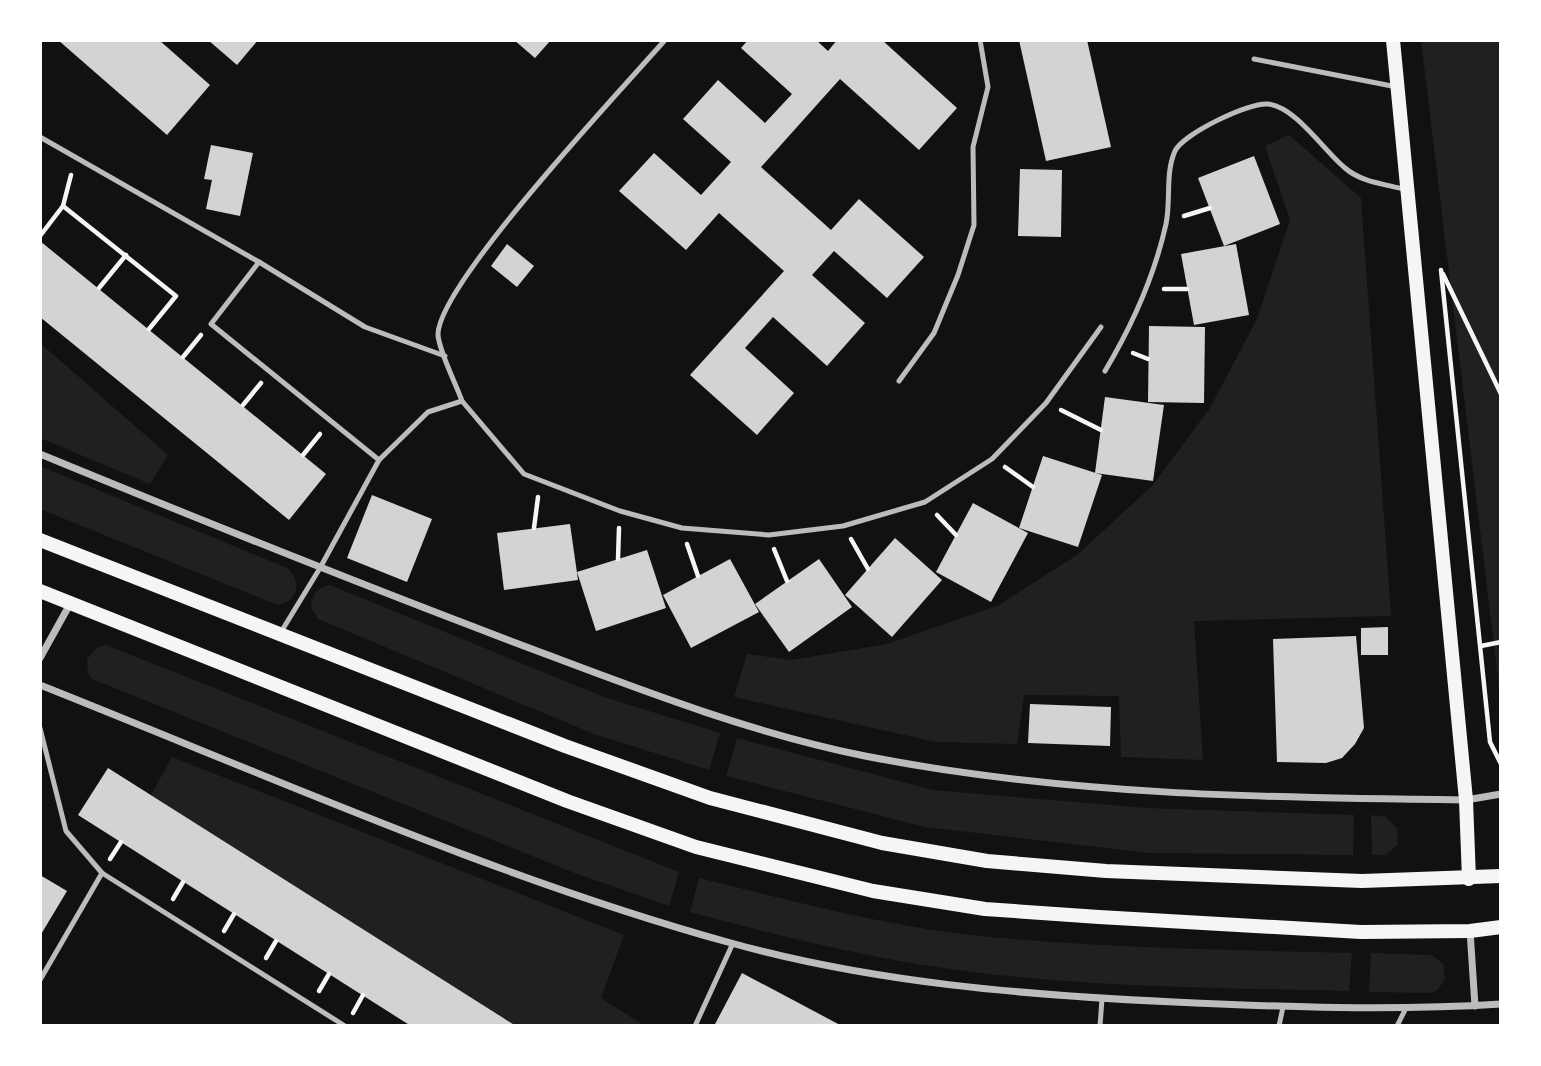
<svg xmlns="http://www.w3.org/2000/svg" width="1541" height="1066" font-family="Mulish,sans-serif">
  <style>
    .green { fill: #202020 }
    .building { fill: #d3d3d3 }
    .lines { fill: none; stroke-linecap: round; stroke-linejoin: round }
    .path { stroke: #f5f5f5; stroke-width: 4.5 }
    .service { stroke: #bcbcbc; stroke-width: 5 }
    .minor { stroke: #bcbcbc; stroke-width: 7 }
    .secondary { stroke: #f5f5f5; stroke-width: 14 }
  </style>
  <rect width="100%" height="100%" fill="#111"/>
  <!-- green -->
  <g class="green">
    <path d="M1421,40h80v663z"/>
    <path d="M1289,135l72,63 30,418 -197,5 9,139 -82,-3 -2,-61 -95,-1 -7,49 -81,-2 -202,-45 13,-43 44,6 96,-16 112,-39 78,-50 75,-69 58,-78 47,-89 33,-99 -25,-74z"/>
    <path d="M40,343l128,112 -18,29 -110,-46z"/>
    <path d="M40,466l247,102c15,14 12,32 -9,37l-238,-96z"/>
    <path d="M330,585l274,112 116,36 -11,37 -115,-36 -276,-115 -7,-11c0,-13 6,-21 19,-23z"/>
    <path d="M106,645l573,227 -10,34 -97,-34 -480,-193 -4,-6 -1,-14 11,-12z"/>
    <path d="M737,738l196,52 214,18 207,7 -1,40 -205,-2 -223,-26 -199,-51z"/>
    <path d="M172,757l452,178 -23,63 44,28h-129l-365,-231z"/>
    <path d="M1371,815l15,2 11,11 1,16 -12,11h-14z"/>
    <path d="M699,878c92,23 187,48 281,58 124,12 248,14 372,17l-3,38c-125,-3 -250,-3 -375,-19 -96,-11 -191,-35 -284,-60z"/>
    <path d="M1371,953l61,2 11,9 2,15 -8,12 -7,2 -61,-1z"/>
  </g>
  <!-- building -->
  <g class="building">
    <path d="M58,40h101l51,45 -43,50z"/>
    <path d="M208,40h50l-21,25z"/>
    <path d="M514,40h37l-16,18z"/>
    <path d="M748,40h68l12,11 9,-11h45l75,68 -38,42 -79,-71 -79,88 70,63 28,-31 65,58 -37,41 -53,-47 -22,24 53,48 -38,43 -54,-49 -28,31 49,45 -37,42 -67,-60 94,-104 -65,-58 -33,37 -67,-59 35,-38 47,42 30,-33 -48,-43 35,-39 47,43 27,-29 -51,-46z"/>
    <path d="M1019,40h68l24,107 -65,14z"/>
    <path d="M211,145l42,8 -13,63 -34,-7 6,-29 -8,-1z"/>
    <path d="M1254,156l26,68 -56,22 -26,-68z"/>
    <path d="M1020,169l42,1 -1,67 -43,-1z"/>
    <path d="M40,241l286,233 -37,46 -249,-203z"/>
    <path d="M507,244l27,22 -17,21 -26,-21z"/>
    <path d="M1236,244l13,71 -55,10 -13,-71z"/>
    <path d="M1149,326l56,1 -1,76 -56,-1z"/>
    <path d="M1105,397l59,8 -11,76 -58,-8z"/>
    <path d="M1043,456l59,19 -24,72 -59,-19z"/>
    <path d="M372,495l60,24 -25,63 -60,-24z"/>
    <path d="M973,503l55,30 -37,69 -55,-30z"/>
    <path d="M570,524l8,56 -74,10 -7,-57z"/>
    <path d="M895,538l47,42 -50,57 -47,-42z"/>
    <path d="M647,550l19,58 -70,23 -19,-59z"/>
    <path d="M730,559l29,53 -68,36 -28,-53z"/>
    <path d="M819,559l33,48 -63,45 -34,-48z"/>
    <path d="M1388,627v28h-27v-27z"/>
    <path d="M1356,636l8,92 -9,16 -13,14 -16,5 -49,-1 -4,-123z"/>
    <path d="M1030,704l81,3 -1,39 -82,-3z"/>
    <path d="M108,768l408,258h-105l-333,-211z"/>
    <path d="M40,875l27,16 -27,45z"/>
    <path d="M742,973l100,53h-128z"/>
  </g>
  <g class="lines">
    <!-- path -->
    <g class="path">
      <path d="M71,175l-8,31 113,90 -27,33"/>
      <path d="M1184,216l26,-8"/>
      <path d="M40,236l23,-30"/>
      <path d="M1441,270l49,472 11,22"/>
      <path d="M1443,274l58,120"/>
      <path d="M99,288l27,-33"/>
      <path d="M1164,289h23"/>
      <path d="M1133,353l15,6"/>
      <path d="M183,357l18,-22"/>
      <path d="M243,405l18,-22"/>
      <path d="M1061,410l40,20"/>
      <path d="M303,455l17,-21"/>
      <path d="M1005,467l28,20"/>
      <path d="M937,515l19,20"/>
      <path d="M534,528l4,-31"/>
      <path d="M851,539l17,30"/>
      <path d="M687,544l11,32"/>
      <path d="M774,549l13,32"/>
      <path d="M618,559l1,-31"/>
      <path d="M1481,646l20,-4"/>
      <path d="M110,859l11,-17"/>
      <path d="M173,899l10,-17"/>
      <path d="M224,931l10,-17"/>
      <path d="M266,958l10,-17"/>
      <path d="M319,991l10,-17"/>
      <path d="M353,1013l10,-18"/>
    </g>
    <!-- service -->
    <g class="service">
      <path d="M1254,59l143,28"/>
      <path d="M40,137l219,125 -48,62 168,136 -59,108 -39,64"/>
      <path d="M259,262l106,65 80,29"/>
      <path d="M1105,371c28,-47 49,-93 61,-147 5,-23 -1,-51 9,-73 8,-17 74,-49 93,-47 28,3 56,47 77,64 16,14 39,16 59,21"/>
      <path d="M899,381l35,-48 24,-58 16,-50 -1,-78 15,-60 -8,-47"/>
      <path d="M462,401c-6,-17 -23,-50 -24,-66 -1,-50 186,-248 227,-295"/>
      <path d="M379,460l49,-48 34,-11 62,73 96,37 62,17 87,7 74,-9 82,-24 67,-43 54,-56 55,-76"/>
      <path d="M40,728l26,103 36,42"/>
      <path d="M40,980l62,-107 243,153"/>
      <path d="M695,1026l38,-83"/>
      <path d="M1100,1026l2,-27"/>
      <path d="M1279,1026l4,-19"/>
      <path d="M1397,1026l8,-16"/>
    </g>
    <!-- minor -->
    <g class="minor">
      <path d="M40,454c163,67 327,133 492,195 106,40 222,85 333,107 197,39 401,42 601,44l35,-6"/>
      <path d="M40,658l30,-54"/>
      <path d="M40,685c227,90 456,193 691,258 144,40 294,52 443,59 109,5 217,9 327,2"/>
      <path d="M1470,931l5,75"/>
    </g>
    <!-- secondary -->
    <g class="secondary">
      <path d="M1393,40l73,760 3,79"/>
      <path d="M40,540l525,206 145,52 172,45 105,18 119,10 256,10 139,-5"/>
      <path d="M40,591l527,210 129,46 177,44 112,18 114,8 262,15 109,-1 31,-4"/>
    </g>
  </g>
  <!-- border -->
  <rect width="1541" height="1066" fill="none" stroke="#ffffff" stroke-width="84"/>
</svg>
